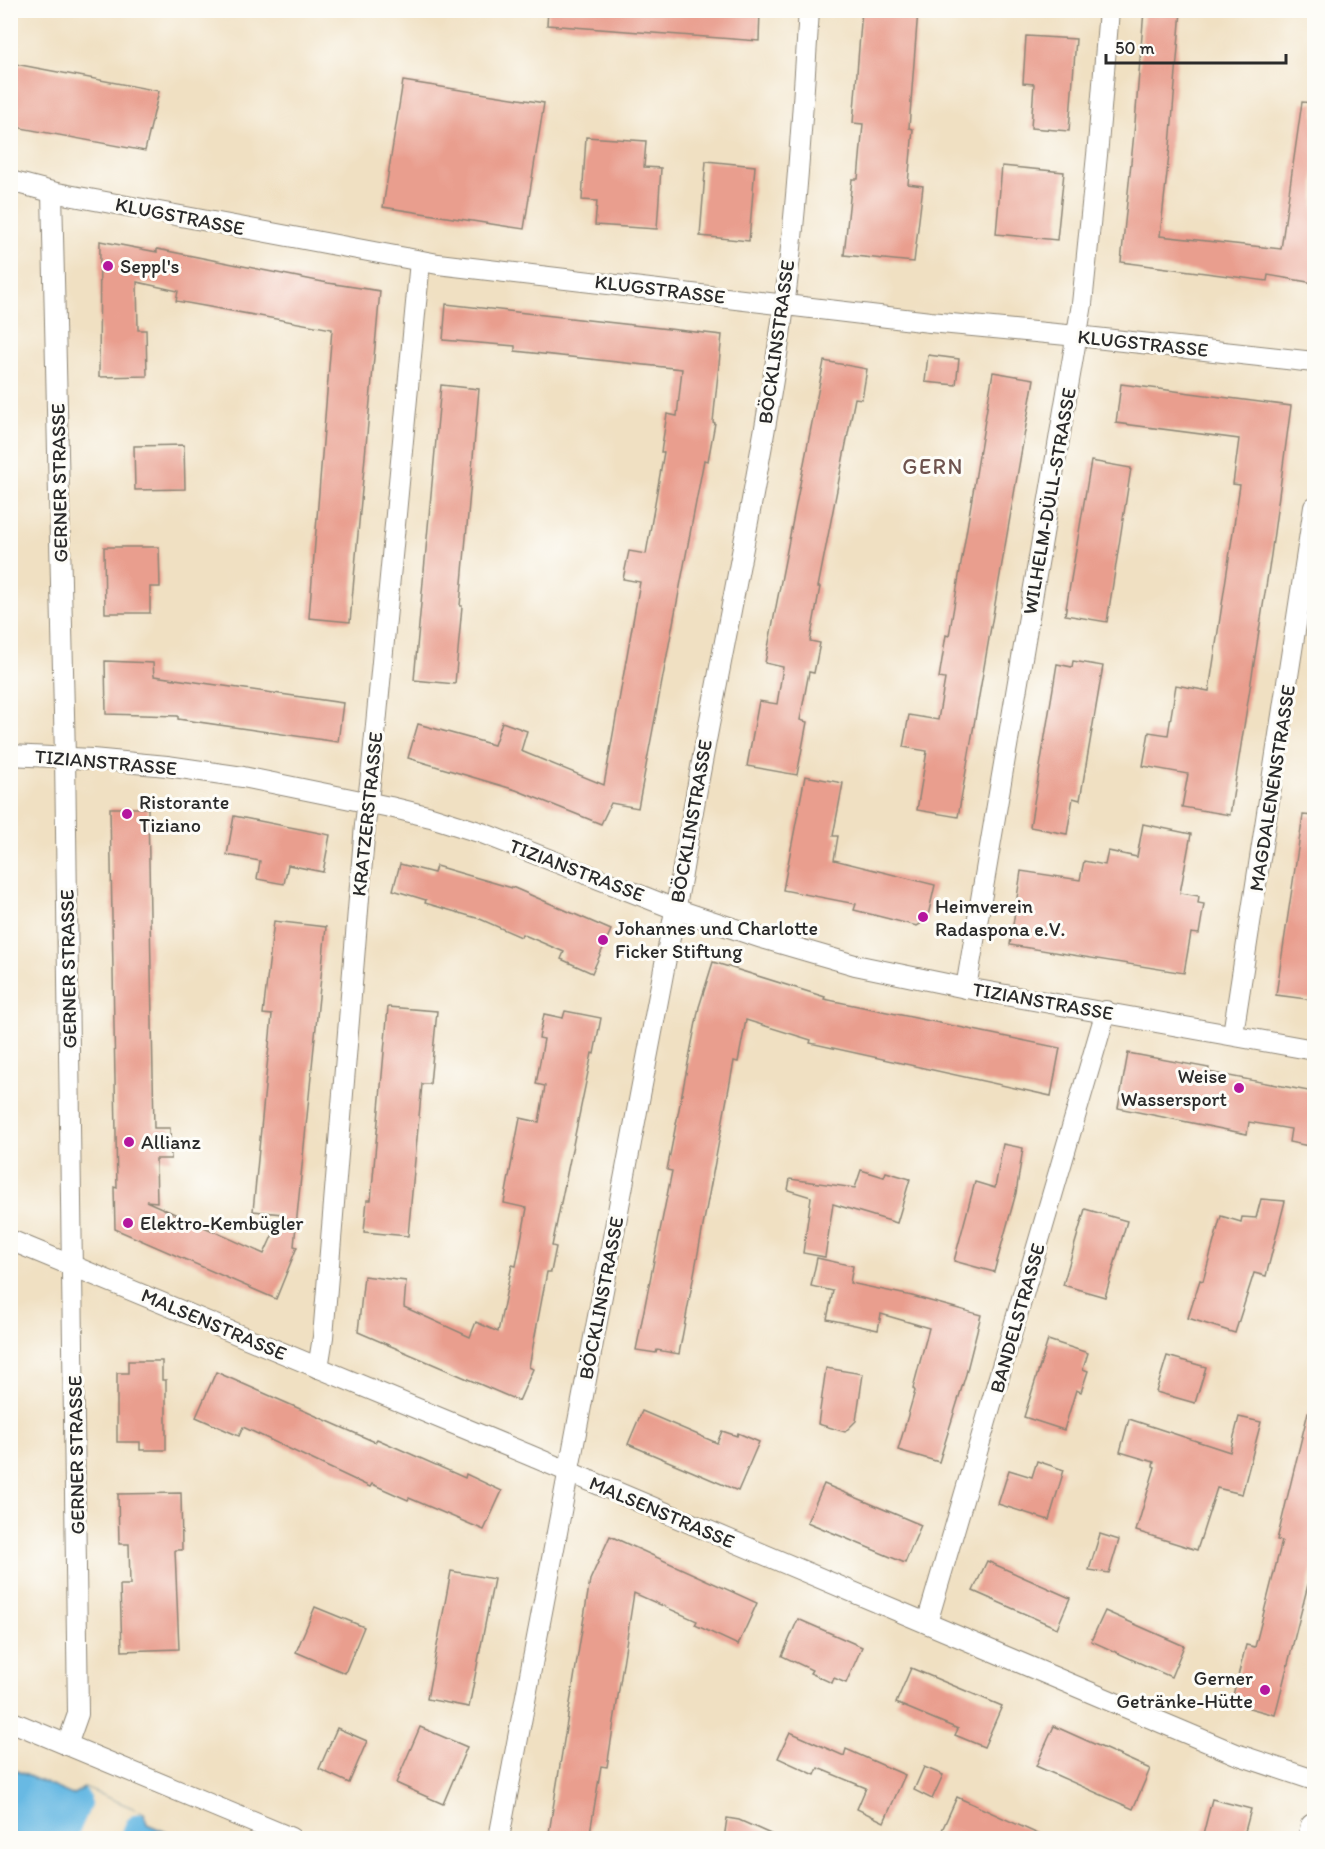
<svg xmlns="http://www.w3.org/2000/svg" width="1325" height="1849" font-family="Itim,sans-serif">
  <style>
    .water { fill: #68b9e3; stroke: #4a7287; stroke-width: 1.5 }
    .pier { fill: #f0e0c2 }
    .building { fill: #e99e8e }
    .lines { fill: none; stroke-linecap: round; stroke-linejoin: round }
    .street-casing { stroke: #8e8676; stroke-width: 22 }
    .secondary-casing { stroke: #8e8676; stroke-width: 29 }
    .street { stroke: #fff; stroke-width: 20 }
    .secondary { stroke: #fff; stroke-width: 27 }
    .poi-dot { fill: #b5179e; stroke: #fdfcf7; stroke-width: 2 }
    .labels { text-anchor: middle; stroke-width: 6; stroke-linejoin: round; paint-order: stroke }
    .street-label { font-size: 20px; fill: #2b2b2b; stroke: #fdfcf7 }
    .poi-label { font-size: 20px; fill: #2b2b2b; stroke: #fdfcf7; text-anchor: start }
    .quarter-label { font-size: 22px; letter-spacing: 1.5px; fill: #6e534e; stroke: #fdfcf7 }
  </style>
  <rect width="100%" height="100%" fill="#fdfcf7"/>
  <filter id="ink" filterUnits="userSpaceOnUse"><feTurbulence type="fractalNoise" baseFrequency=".0167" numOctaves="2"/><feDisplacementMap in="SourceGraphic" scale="12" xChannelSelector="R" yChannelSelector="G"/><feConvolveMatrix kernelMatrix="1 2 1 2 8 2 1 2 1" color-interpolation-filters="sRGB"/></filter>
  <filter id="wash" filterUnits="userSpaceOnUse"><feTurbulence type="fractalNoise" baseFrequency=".008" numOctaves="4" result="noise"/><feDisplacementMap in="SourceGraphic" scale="24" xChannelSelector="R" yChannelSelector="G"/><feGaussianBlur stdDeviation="1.35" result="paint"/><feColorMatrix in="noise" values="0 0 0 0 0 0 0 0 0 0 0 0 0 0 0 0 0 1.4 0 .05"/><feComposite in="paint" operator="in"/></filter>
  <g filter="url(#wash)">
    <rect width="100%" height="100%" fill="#f0e0c2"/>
    <!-- water -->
    <path class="water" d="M10,1768l62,27 12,-7 60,25 3,11 33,14h-169z"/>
    <!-- pier -->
    <path class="pier" d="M84,1788l31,13 29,12 -10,1 -7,6 -8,18h-42l14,-32v-9z"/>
    <g id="blocks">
      <!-- building -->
      <g class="building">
        <path d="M548,10h212l-1,31 -212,-16z"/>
        <path d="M862,10h56l-9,118 4,1 -5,55 15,2 -9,76 -70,-7 8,-76h6l5,-55 -10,-1z"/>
        <path d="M1144,10h37l-11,136 -10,90 121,13 21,-147 12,1v180l-46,-8 -1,6 -146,-19 14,-139z"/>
        <path d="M1026,36l50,3 -7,92 -38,-3 3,-44 -11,-1z"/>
        <path d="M10,63l149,28 -14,60 -135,-25z"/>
        <path d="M403,81l141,22 -20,126 -141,-22z"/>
        <path d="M586,137l60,4 -2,26 17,1 -4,61 -62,-4 2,-24 -15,-1z"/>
        <path d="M706,161l49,5 -6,75 -49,-5z"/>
        <path d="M1002,166l62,6 -7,68 -61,-6z"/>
        <path d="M100,241l57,11v-3l171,34 52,8 -30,331 -41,-4 23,-289 -156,-28 2,-10 -41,-9 1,48h8l1,46 -48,1z"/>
        <path d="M446,304l276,31 -9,87 2,1 -7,38 -4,-1 -66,348 -27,-5 -10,21 -85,-34 -108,-32 10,-34 76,21 8,-23 25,9 -6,20 83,34 36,-203 -17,-3 6,-28 17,3 18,-102h-3l6,-38 10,2 5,-47 -167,-18v-5l-72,-6z"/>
        <path d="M928,355l31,4 -3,26 -31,-3z"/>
        <path d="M824,361l43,8 -5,30 -7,-1 -37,189h2l-10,54 10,2 -6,30 -5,-1 -9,48 7,2 -10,53 -50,-9 12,-65 18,3 6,-37 -18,-4z"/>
        <path d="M993,372l41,7 -76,438 -41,-7 10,-59 -24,-4 6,-32 29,5 7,-41 -6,-1 7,-43 3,1z"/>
        <path d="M1121,384l170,22 -20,149 -41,260 -48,-8 6,-33 -45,-8 6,-34 19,3 8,-50 33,6 31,-206 -7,-1 6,-45 -123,-16z"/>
        <path d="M441,385l38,4 -19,217h2l-7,78 -41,-4z"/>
        <path d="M184,445l1,44 -50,1 -1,-44z"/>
        <path d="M1091,461l40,7 -24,154 -42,-7z"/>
        <path d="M104,547h55l1,40h-10v26h-45z"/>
        <path d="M105,661l48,2 1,13 189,27 -5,39 -160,-23v-3l-72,-2z"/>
        <path d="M1073,661l30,5 -23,134 -7,-2 -6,36 -37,-7 27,-163 15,3z"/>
        <path d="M805,776l38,7 -10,53h5l-4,24 101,25 -8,35 -10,6 -63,-16 2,-6 -73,-14z"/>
        <path d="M110,808h38l6,320h16l1,31h-15l1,43 -11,-1 118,53 18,-40 -29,-3 19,-196 -9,-1 11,-93 52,6 -32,319 3,1 -21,52 -161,-70 -1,-42 3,1z"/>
        <path d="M1303,815l11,1v184l-38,-5z"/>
        <path d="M234,816l96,19 -7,37 -35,-7 -4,19 -27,-5 3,-18 -33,-6z"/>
        <path d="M1143,824l48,10 -11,59 19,3 -1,7 6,1 -5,30 -8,-1 -7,40 -174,-28 11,-74 59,9 4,-19 21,4 3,-14 29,6z"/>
        <path d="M400,864l34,9 2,-7 76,22v-1l99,43 -19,43 -31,-14 3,-7 -42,-18 -1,3 -41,-18 -55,-16 1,-3 -33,-10z"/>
        <path d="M713,962l112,35 -1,2 236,49 -9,48 -241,-53 1,-3 -65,-20 -8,42 -4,-1 -55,293 -22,-4 -1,3 -20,-3 36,-179 -5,-1 32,-163z"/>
        <path d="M388,1007l49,4 -7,73h-8l-14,152 -44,-4 3,-32h4z"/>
        <path d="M565,1011l36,7 -7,36 -2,-1 -40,193 4,1 -5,25h-4l-18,95 4,2 -14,32 -161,-69 6,-56 42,5 -2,26 66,30 6,-15 22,10 14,-67 4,1 11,-58 -23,-5 16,-85 19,4 6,-36 -9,-2 8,-45 -5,-1 5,-24 19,4z"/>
        <path d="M1128,1053l81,15 -1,4 106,20v55l-25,-5 2,-13 -42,-7 -2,12 -129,-26z"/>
        <path d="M1003,1144l20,4 -7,45 -22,79 -40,-11 21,-79 20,6z"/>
        <path d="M861,1170l23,7 2,-5 24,7 -13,44 -64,-19 -8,53 -22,-4 8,-56 -23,-7 2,-11 65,9z"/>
        <path d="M1261,1199l24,2 -19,75 -12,-3 -19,60 -47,-15 12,-38 3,1 18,-65 20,6 1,-5 14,1z"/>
        <path d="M1085,1209l42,12 -22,76 -42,-12z"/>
        <path d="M817,1258l36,8 -3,17 62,13 69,19 -15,59 -27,88 -41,-12 17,-59 -2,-3 16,-60 -48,-14 -3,16 -51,-11 6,-28 -22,-5z"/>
        <path d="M1048,1340l40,13 -5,16 5,2 -7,21 -5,-2 -12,40 -40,-13z"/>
        <path d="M1167,1356l39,11 -11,36 -39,-11z"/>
        <path d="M128,1361h34v19h4v70h-26v-8h-23v-69h11z"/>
        <path d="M826,1368l37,6 -7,47 -11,11 -27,-8z"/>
        <path d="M216,1372l159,70 2,-3 88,39 1,-4 36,17 -18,39 -75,-32 -1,2 -36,-16 -2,3 -127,-60 -4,9 -43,-19z"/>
        <path d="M642,1411l75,32 5,-12 15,5 1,-3 21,9 -21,49 -110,-47z"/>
        <path d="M1308,1412l6,1v148l-39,154 -44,-12 15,-58 9,2 27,-106 -5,-1z"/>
        <path d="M1239,1417l22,5 -19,72 -25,-6 -20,62 -61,-19 19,-64 -2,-1 1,-4 -34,-10 9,-33 101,33z"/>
        <path d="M1037,1461l27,9 -15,50 -51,-16 11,-34 23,7z"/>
        <path d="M824,1484l97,41 -16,38 -98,-41z"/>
        <path d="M181,1493l1,57h-7l4,99 -57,2 -2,-66h10l-1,-41h-10l-1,-50z"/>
        <path d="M1100,1534l19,6 -10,33 -20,-3z"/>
        <path d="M610,1536l147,67 -19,42 -43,-20 2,-4 -63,-28 -27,174 -6,-1 -12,73h-41l42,-259z"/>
        <path d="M987,1561l83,37 -13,30 -84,-37z"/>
        <path d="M451,1571l43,8 -25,128 -42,-8z"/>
        <path d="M315,1607l49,20 -19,46 -49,-21z"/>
        <path d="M1105,1611l79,35 -13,31 -80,-36z"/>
        <path d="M798,1619l64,28 -16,36 -12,-5 -2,5 -22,-10 2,-3 -30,-14z"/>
        <path d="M911,1668l91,38 -18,41 -29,-12 3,-6 -62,-26z"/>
        <path d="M1054,1726l96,43 -17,40 -97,-43z"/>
        <path d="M420,1727l47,20 -24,57 -47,-21z"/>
        <path d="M337,1728l30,13 -18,42 -30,-14z"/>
        <path d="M790,1732l54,24 2,-7 59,26 -21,47 -27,-13 9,-21 -48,-20 -3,7 -37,-17z"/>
        <path d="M924,1767l19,8 -11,24 -18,-9z"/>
        <path d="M957,1797l92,42h-111z"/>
        <path d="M1212,1799l39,10 -8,30h-41z"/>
        <path d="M727,1818l12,2 43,19h-58z"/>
      </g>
    </g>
  </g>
  <g filter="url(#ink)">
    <use href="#blocks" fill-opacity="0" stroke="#8e8676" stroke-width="1.5"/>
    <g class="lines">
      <defs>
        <g id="street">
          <path d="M10,181l42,11 386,72 492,58 147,14 237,26"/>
          <path d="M52,192l13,565 13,957 -11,31"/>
          <path d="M10,755l82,4 75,7 76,11 147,30 41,10 51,16 193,76 87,29 93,27 111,23 348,62"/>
          <path d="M966,988l116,-684 16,-159 11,-135"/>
          <path d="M1233,1034l81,-527"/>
          <path d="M10,1240l519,215 655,277 52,22 78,26"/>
          <path d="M318,1368l5,-31 42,-512 7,-58 48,-506"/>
          <path d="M927,1623l179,-612"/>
          <path d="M10,1721l281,117"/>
          <path d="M499,1838l183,-964c30,-180 71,-359 98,-539 16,-107 22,-216 29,-325"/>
        </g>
        <path id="secondary" d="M1312,1838l2,-11"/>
      </defs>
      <!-- street casing -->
      <use href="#street" class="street-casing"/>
      <!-- secondary casing -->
      <use href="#secondary" class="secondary-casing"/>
      <!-- street -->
      <use href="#street" class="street"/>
      <!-- secondary -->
      <use href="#secondary" class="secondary"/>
    </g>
  </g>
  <!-- markers -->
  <g class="poi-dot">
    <circle cx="108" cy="266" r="6"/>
    <circle cx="127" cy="814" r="6"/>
    <circle cx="923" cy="917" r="6"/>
    <circle cx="603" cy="940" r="6"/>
    <circle cx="1239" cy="1088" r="6"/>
    <circle cx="129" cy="1142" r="6"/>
    <circle cx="128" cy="1223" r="6"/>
    <circle cx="1265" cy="1690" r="6"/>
  </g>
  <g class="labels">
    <!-- street labels -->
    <g class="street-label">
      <text transform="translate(180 216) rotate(11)" y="7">KLUGSTRASSE</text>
      <text transform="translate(660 289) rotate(7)" y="7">KLUGSTRASSE</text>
      <text transform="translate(776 342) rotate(-82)" y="7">BÖCKLINSTRASSE</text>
      <text transform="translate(1143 343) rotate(6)" y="7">KLUGSTRASSE</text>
      <text transform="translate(59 483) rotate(-91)" y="7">GERNER STRASSE</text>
      <text transform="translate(1049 501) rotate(-80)" y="7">WILHELM-DÜLL-STRASSE</text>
      <text transform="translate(106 762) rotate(5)" y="7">TIZIANSTRASSE</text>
      <text transform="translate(1272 788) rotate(-81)" y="7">MAGDALENENSTRASSE</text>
      <text transform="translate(367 814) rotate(-84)" y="7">KRATZERSTRASSE</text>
      <text transform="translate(691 821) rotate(-80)" y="7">BÖCKLINSTRASSE</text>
      <text transform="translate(577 870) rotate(21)" y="7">TIZIANSTRASSE</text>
      <text transform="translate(68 969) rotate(-91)" y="7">GERNER STRASSE</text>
      <text transform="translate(1043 1001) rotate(10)" y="7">TIZIANSTRASSE</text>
      <text transform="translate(601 1298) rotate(-79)" y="7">BÖCKLINSTRASSE</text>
      <text transform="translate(1017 1318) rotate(-74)" y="7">BANDELSTRASSE</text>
      <text transform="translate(214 1324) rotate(23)" y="7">MALSENSTRASSE</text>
      <text transform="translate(76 1455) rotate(-91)" y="7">GERNER STRASSE</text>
      <text transform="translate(662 1512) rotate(23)" y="7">MALSENSTRASSE</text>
    </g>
    <!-- poi labels -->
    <g class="poi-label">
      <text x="120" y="273">Seppl's</text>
      <text x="139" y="809">Ristorante<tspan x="139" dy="23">Tiziano</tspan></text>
      <text x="935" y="913">Heimverein<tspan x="935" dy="23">Radaspona e.V.</tspan></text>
      <text x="615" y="935">Johannes und Charlotte<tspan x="615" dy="23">Ficker Stiftung</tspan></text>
      <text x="1227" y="1083" text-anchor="end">Weise<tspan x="1227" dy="23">Wassersport</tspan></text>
      <text x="141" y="1149">Allianz</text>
      <text x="140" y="1230">Elektro-Kembügler</text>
      <text x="1253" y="1685" text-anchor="end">Gerner<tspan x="1253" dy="23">Getränke-Hütte</tspan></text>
    </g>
    <!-- quarter labels -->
    <g class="quarter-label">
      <text x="933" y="474">GERN</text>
    </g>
  </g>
  <!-- margin -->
  <rect width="1325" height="1849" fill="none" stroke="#fdfcf7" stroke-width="36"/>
  <!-- scale -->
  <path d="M1106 54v9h180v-9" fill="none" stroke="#2b2b2b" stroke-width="3"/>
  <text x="1115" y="54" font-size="18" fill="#2b2b2b" stroke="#fdfcf7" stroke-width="4.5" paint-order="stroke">50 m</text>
</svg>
